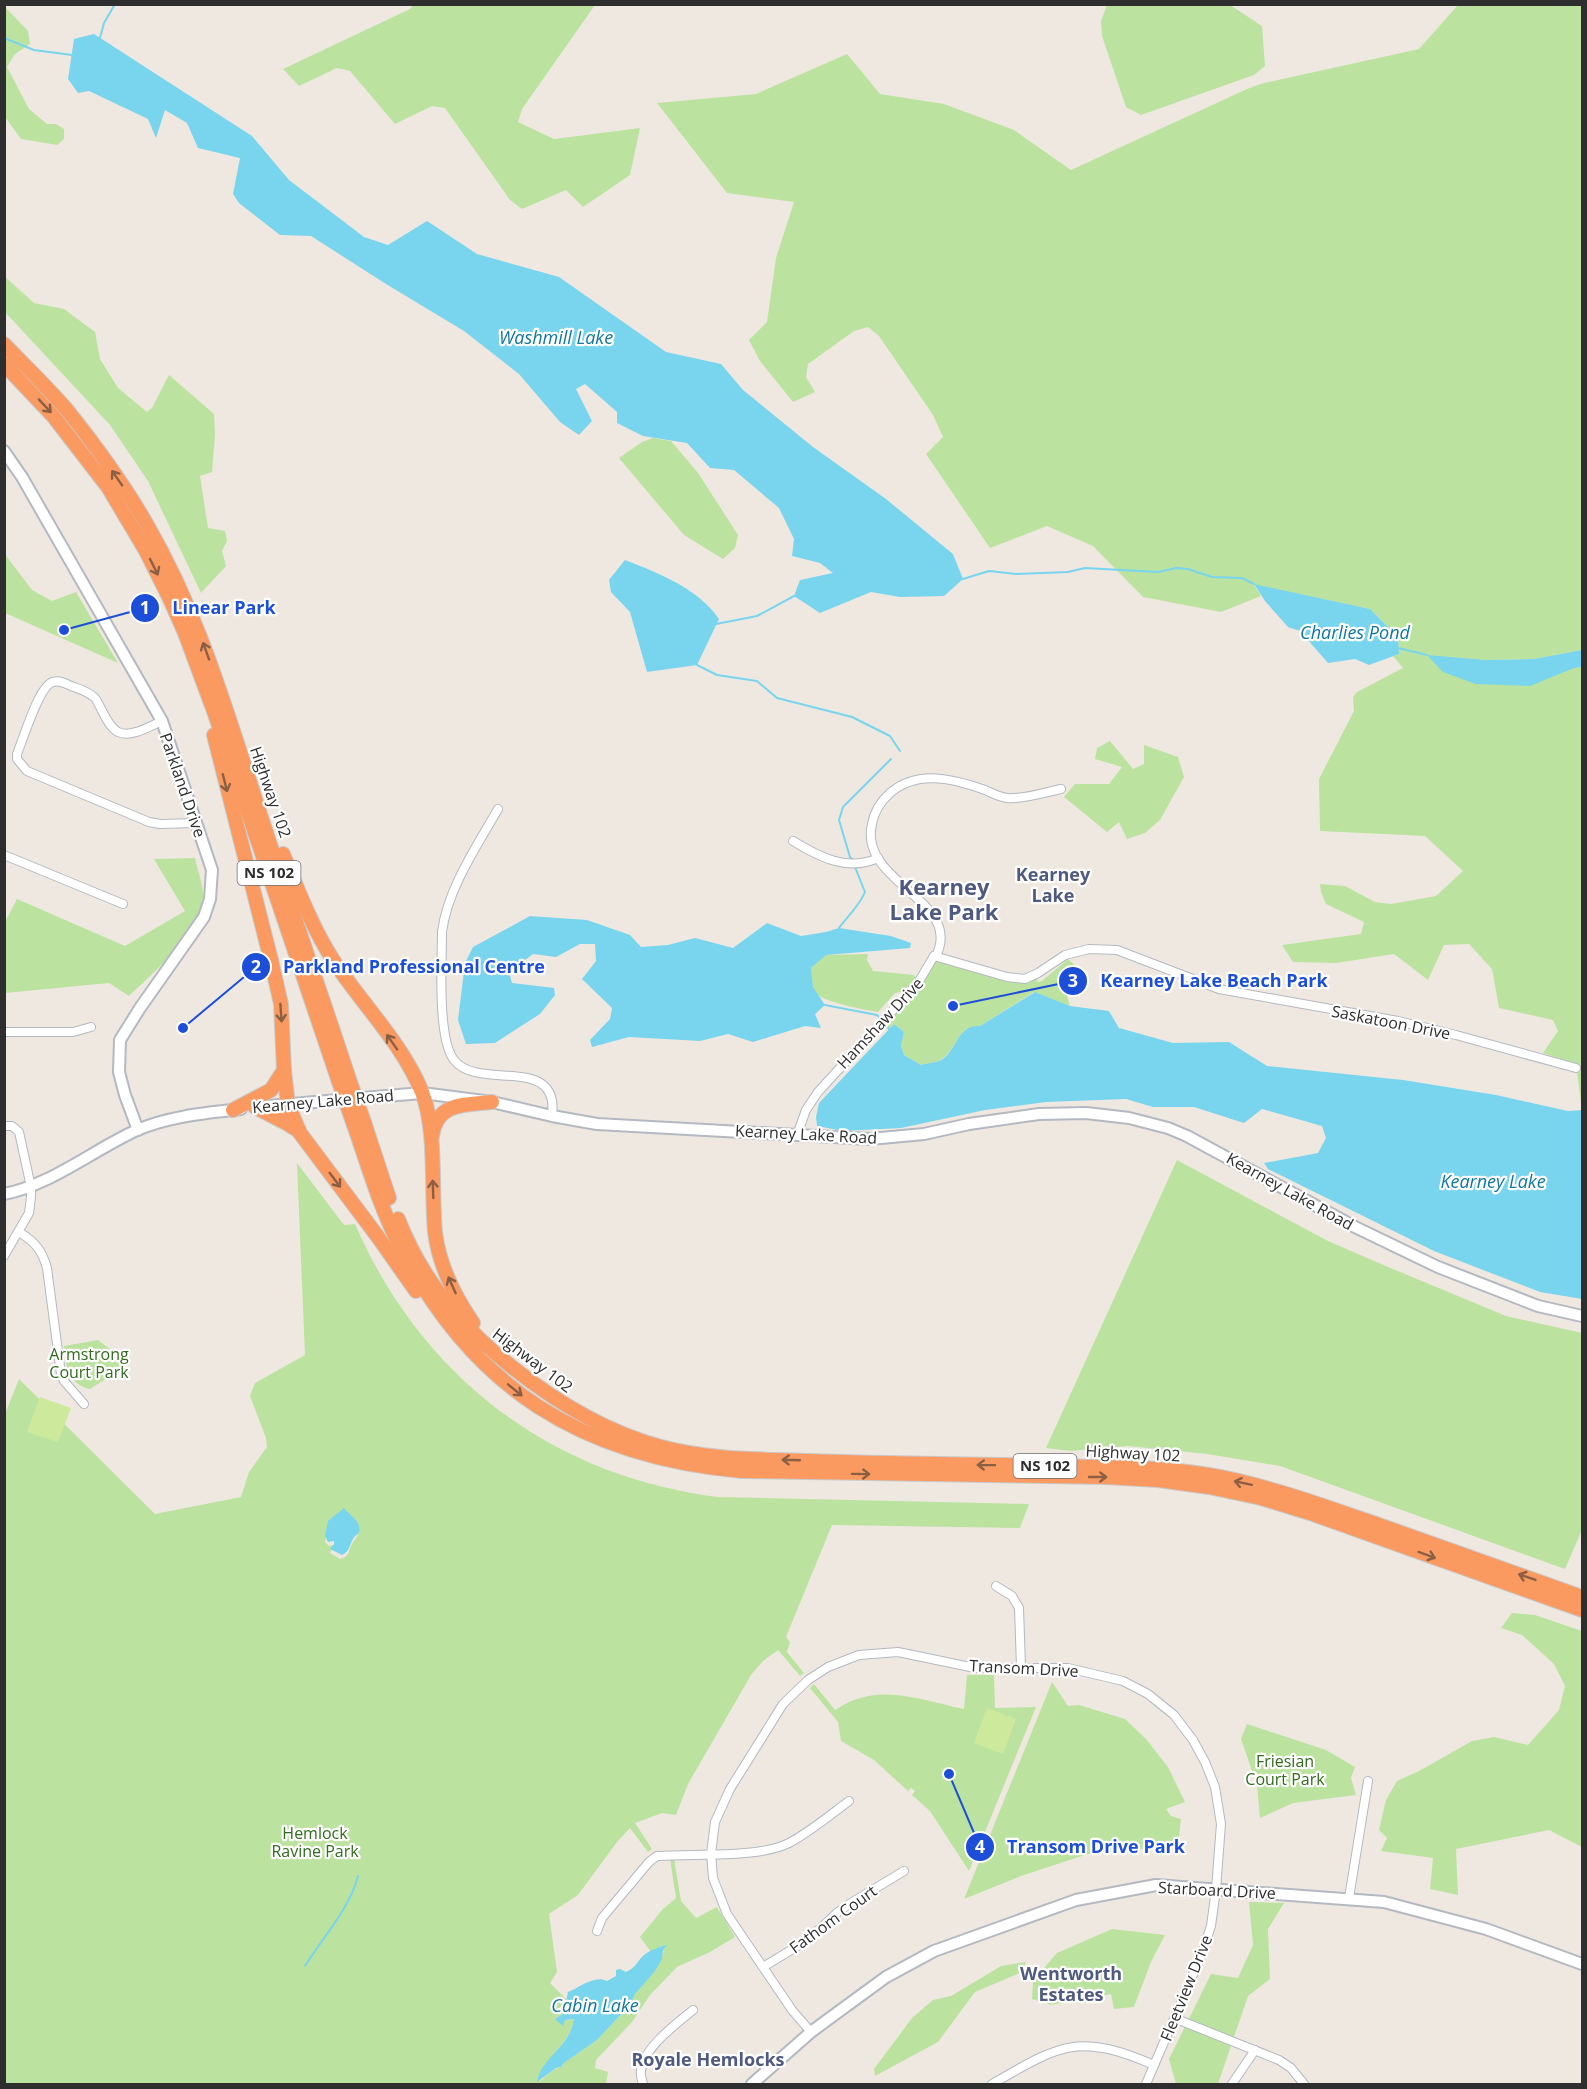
<svg xmlns="http://www.w3.org/2000/svg" width="1587" height="2089" font-family="'Open Sans',sans-serif">
  <style>
    .green { fill: #bbe39f; fill-rule: evenodd }
    .pitch { fill: #cdea9c }
    .water { fill: #78d5ed }
    .lines { fill: none; stroke-linecap: round; stroke-linejoin: round }
    .stream { stroke: #78d5ed; stroke-width: 2 }
    .street-casing { stroke: #b4b8c1; stroke-width: 10 }
    .secondary-casing { stroke: #b4b8c1; stroke-width: 14 }
    .highway-casing { stroke: #c9c9c9; stroke-width: 16 }
    .street { stroke: #fff; stroke-width: 8 }
    .secondary { stroke: #fff; stroke-width: 10 }
    .highway { stroke: #fb9a60; stroke-width: 14 }
    .highway-bridge-casing { stroke: #c9c9c9; stroke-width: 16; stroke-linecap: butt }
    .highway-bridge { stroke: #fb9a60; stroke-width: 14 }
    .oneway { stroke: #8a5f44 }
    .labels { text-anchor: middle; stroke-width: 4.5; stroke-linejoin: round; paint-order: stroke }
    .shield { fill: #fff; stroke: #6d6d6d; stroke-width: 1.5 }
    .shield-label { font-size: 15px; font-weight: bold; fill: #2e2e2e }
    .street-label { font-size: 16px; fill: #2e2e2e; stroke: #fff }
    .park-label { font-size: 16px; fill: #326c1d; stroke: #fff }
    .water-label { font-size: 18px; font-style: italic; fill: #10779f; stroke: #fff }
    .neighbourhood-label { font-size: 18px; font-weight: bold; fill: #4e5a7f; stroke: #fff }
    .district-label { font-size: 22px; font-weight: bold; fill: #4e5a7f; stroke: #fff }
    .leader { fill: none; stroke: #1d4ed8; stroke-width: 2 }
    .callout-dot { fill: #1d4ed8; stroke: #fff; stroke-width: 2 }
    .mark-label { font-size: 18px; text-anchor: middle; font-weight: bold; fill: #fff }
    .callout-label { font-size: 18px; text-anchor: middle; font-weight: bold; fill: #1d4ed8; stroke: #fff; stroke-width: 4.5; stroke-linejoin: round; paint-order: stroke }
  </style>
  <rect width="100%" height="100%" fill="#efe8e1"/>
  <!-- green -->
  <g class="green">
    <path d="M414,4l181,1 -73,104 -4,13 36,17 86,-11 -10,47 -47,32 -17,-17 -44,19 -12,-9 -65,-92 -13,-2 -37,18 -45,-53 -13,-3 -38,18 -16,-17 127,-60z"/>
    <path d="M1107,5h123l32,21 3,40 -11,9 -113,40 -15,-8 -24,-71 -1,-15z"/>
    <path d="M1458,5h124v645l-48,9 -49,1 -57,-5 146,13 8,-1v444l-6,-47 -33,-11 15,-22 -5,-11 -54,-12 -7,-39 -23,-25 -25,1 -16,35 -34,-26 -58,9 -43,-1 -11,-17 79,-11 3,-12 -38,-18 -5,-12 -1,-8 25,2 30,16 16,2 45,-8 27,-25 -38,-35 -105,-5 -1,-52 35,-68 -1,-14 4,-5 46,-24 -10,-12 6,-2 -1,-17 -28,-28 -116,-24 7,11 -40,16 -78,-15 -50,-51 -46,-20 -57,22 -64,-94 17,-17 -10,-22 -54,-79 -11,-9 -14,4 -46,33 -2,13 9,15 -22,10 -33,-41 -11,-21 18,-18 9,-64 18,-56 -67,-9 -70,-90 99,-9 91,-40 33,40 64,10 70,26 57,40 176,-81 17,-6 155,-34z"/>
    <path d="M5,7l23,24 2,13 -15,10 -8,13 22,42 18,15h9l8,5v10l-7,6 -36,-6 -16,-22z"/>
    <path d="M4,276l30,27 30,6 31,23 5,27 18,29 29,24 5,-4 17,-33 45,39 1,21 -3,37 -12,4 8,52 17,3 2,10 -5,10 4,15 -25,27 -53,-112 -38,-56 -105,-113z"/>
    <path d="M653,438l18,3 27,32 40,62 -3,13 -12,11 -39,-24 -65,-77 23,-16z"/>
    <path d="M4,553l28,37 20,11 24,-9 42,71 -113,-50z"/>
    <path d="M1110,741l23,28 11,-5v-19l34,12 6,20 -24,43 -15,13 -18,6 -8,-17 -12,10 -43,-35 11,-13h34l13,-17 -27,-8 2,-11z"/>
    <path d="M195,858c2,11 8,25 8,37 1,33 -50,79 -74,101l-20,-13 -104,10 -1,-69 13,-25 108,47 60,-35 -31,-52z"/>
    <path d="M868,954l-1,6 6,11 41,4 3,7 -8,9 -14,2 -17,19c-13,-2 -50,-9 -60,-17 -7,-6 -6,-18 -7,-27l14,-13z"/>
    <path d="M934,956l82,21 22,-4 -1,9 5,-1 26,-22 7,6 -10,6 -1,15 6,20 -36,-14 -54,34c-23,-2 -23,25 -40,34 -5,3 -13,3 -19,5l-17,-10 -3,-9 3,-14 -10,-8 -5,5 -6,-7 30,-34z"/>
    <path d="M1177,1160l151,81 53,23 125,52 76,17v197l-17,39 -285,-103 -73,-12 -79,-8 -58,5 -24,-3z"/>
    <path d="M297,1163l47,62 11,-1c67,154 197,252 363,273l311,7 -9,24 -188,-3 -46,112 4,5 -3,10 17,21 -4,3 -22,-26 -15,11 -12,14 -63,109 -12,31 -14,-2 -27,10 17,26 -4,3 -18,-24 -13,14 -39,53 -29,19 8,58 -7,11 17,17 -3,13 -8,5 6,7 3,-5 8,-1 2,1c-8,24 -27,37 -38,59l3,2c7,-5 12,-12 21,-14l3,-4 33,-23 32,-34 3,-8 29,-38 5,-16 -15,8 -11,-15 22,-27 14,-12 -6,-39h4l7,42 15,17 21,-11 18,30 -25,15 -33,15 -27,28 -18,27 -36,38 -1,8 13,4 -2,12h-601v-670l14,-35 136,135 86,-17 8,-25 18,-25 -1,-9 -16,-42 5,-13 50,-28zM359,1530c-1,8 -4,8 -7,14 -4,7 -2,12 -12,15l-10,-6 3,-8 -4,1 -4,-4 2,-11z"/>
    <path d="M98,1340l31,24 -39,25c-23,-5 -24,-24 -26,-43z"/>
    <path d="M1512,1613l23,2 47,16v216l-33,-17 -93,19 2,46 -28,-6 3,-31 -52,-7 6,-13 -8,-8 7,-30 11,-19 22,-10 53,-30 22,-4 34,8 31,-35 6,-24 -11,-22 -32,-29 -21,-7z"/>
    <path d="M967,1675h27l1,33 41,-1 -67,164 -39,-60 -18,-16 3,-4 -4,-3 -3,3 -34,-31 -33,-19 -3,-19 -28,-34 4,-4 21,26c7,-4 14,-9 22,-11 35,-12 72,3 107,10z"/>
    <path d="M1052,1682l16,24 11,-1 46,14 21,20 22,28 17,35 -19,7 5,7 10,3 -3,27 -90,8 -67,22 -57,23z"/>
    <path d="M1247,1724l79,26 29,17 -4,11 5,17 -63,8 -33,15 -3,-33 -16,-46z"/>
    <path d="M1249,1902l35,1 -16,26 2,50 -22,17 -30,88h-42l-7,-25 42,-85 27,4 15,-33z"/>
    <path d="M1112,1929l53,6 -14,27 -17,45 -20,2 -3,-15 -60,11 -19,-6 1,-18 24,-28z"/>
    <path d="M1026,1962l-4,10 -47,20 -37,50 -63,34 -1,-7 38,-51 21,-18 18,-4 50,-30z"/>
  </g>
  <!-- pitch -->
  <g class="pitch">
    <path d="M40,1397l31,11 -13,34 -31,-10z"/>
    <path d="M987,1708l29,11 -13,35 -29,-11z"/>
  </g>
  <!-- water -->
  <g class="water">
    <path d="M94,34l158,102 37,44 75,57 24,8 39,-24 50,33 82,23 107,75 55,12 22,26 70,57 73,52 67,55 10,25 -19,17 -44,1 -29,-5 -51,21 -26,-17 6,-16 33,-7 -13,-10 -28,-7 2,-17 -15,-31 -45,-38 -24,-2 -23,-25 -44,-7 -26,-13v-11l-32,-28 -9,5 16,32 -13,14 -19,-13 -41,-48 -55,-43 -78,-47 -75,-48 -31,-1 -41,-32 -6,-9 7,-36 -42,-10 -11,-25 -22,-13 -9,28 -8,-19 -59,-28 -11,2 -10,-14 6,-40z"/>
    <path d="M625,560c33,13 73,28 94,59l-22,46 -50,7 -17,-60 -19,-20 -2,-12z"/>
    <path d="M1254,584l116,25 28,28 1,17 -30,11 -14,-6 -27,4 -28,-32 -12,-4 -23,-26z"/>
    <path d="M1582,650v17l-8,1 -44,18 -54,-2 -33,-12 -16,-17 58,5 49,-1z"/>
    <path d="M530,916l57,4 43,15 11,12 27,-2 27,-7 38,10 34,-25 34,13 25,-4 13,-4 52,8 20,7 -1,5 -84,7 -15,13 2,19 12,18 -10,9 6,14 -16,-2 -52,16 -25,-8 -28,7 -71,-4 -37,10 -2,-7 20,-21 2,-11 -30,-29 14,-18 -1,-17h-15l-24,13 -23,-3 -24,18 3,11 42,5 1,7 -15,19 -45,29 -29,1 -8,-24 7,-57 8,-16z"/>
    <path d="M1035,992l35,14 39,5 10,17 54,15 56,-1 38,24 136,14 93,15 72,16 14,-1v189l-42,-7 -106,-41 -166,-82 -4,-6 54,-10 8,-15 -4,-12 -60,-17 -18,14 -50,-16h-41l-27,-8 -80,3 -61,8 -84,18 -58,3 -26,-5 -1,-9 3,-14 75,-79 10,8 -3,14 3,9 17,10c6,-2 14,-2 20,-5 16,-9 16,-36 39,-34z"/>
    <path d="M344,1508c4,6 18,13 15,24 -1,3 -5,4 -6,7 -4,7 -3,12 -11,16l-12,-6 4,-5v-3l-6,1 -3,-6 3,-15z"/>
    <path d="M667,1944l-4,7 -1,8 -7,12 -20,23 -6,12 -32,34 -33,23 -3,4 -5,1 -19,14c3,-23 33,-35 37,-63l-9,1 -2,6 -8,-7 9,-6 4,-21c13,-5 26,-17 39,-11l9,-5v-6l4,-1 6,3c11,-5 10,-10 18,-17 6,-5 17,-8 23,-11z"/>
  </g>
  <g class="lines">
    <!-- stream -->
    <g class="stream">
      <path d="M4,38l30,12 38,5"/>
      <path d="M100,38l4,-15 11,-19"/>
      <path d="M963,579l26,-8 27,3 52,-2 17,-4 73,4 18,-4 12,1 24,8 30,1 12,6"/>
      <path d="M716,624l41,-8 37,-20"/>
      <path d="M1398,648l29,7"/>
      <path d="M697,665l20,10 40,6 20,17 75,19 38,19 10,15"/>
      <path d="M854,861l-4,-4 -11,-37 4,-13 48,-48"/>
      <path d="M839,928c8,-11 21,-23 26,-36l-10,-25"/>
      <path d="M825,1005l52,10 12,14"/>
      <path d="M305,1966c18,-29 45,-58 53,-90"/>
    </g>
    <defs>
      <g id="street">
        <path d="M162,721c-12,5 -31,17 -44,11 -11,-6 -16,-24 -23,-34 -7,-7 -16,-9 -24,-12 -6,-3 -12,-6 -18,-4 -14,3 -30,58 -36,72v5l10,12 122,51 11,2 36,-1"/>
        <path d="M498,809c-21,37 -51,81 -56,123 0,28 -5,106 12,128 25,32 106,-7 98,56"/>
        <path d="M793,841c26,16 55,31 85,17"/>
        <path d="M4,855l119,49"/>
        <path d="M934,956l73,21 18,2 13,-6 27,-18 24,-6 28,1 102,39 179,32 58,14 120,33"/>
        <path d="M4,1032h69l18,-5"/>
        <path d="M4,1126h8l7,6 12,55v10l-2,16 -25,43"/>
        <path d="M797,1135l9,-25 12,-18 100,-109 16,-27h2c28,-56 -78,-73 -64,-132 2,-12 9,-23 18,-31 28,-24 64,-14 95,-3 7,3 14,7 22,8 14,2 39,-6 54,-9"/>
        <path d="M19,1232c16,10 23,18 28,36l14,106 3,7 20,23"/>
        <path d="M996,1586l16,10 7,12 2,59"/>
        <path d="M1349,1898l19,-117"/>
        <path d="M597,1931l5,-13 47,-56 8,-6c36,-3 100,3 132,-13 21,-11 41,-28 60,-42"/>
        <path d="M763,1967l33,-20 25,-19 17,-16 13,-9 53,-32"/>
        <path d="M1174,2018l105,42 12,8 13,16"/>
        <path d="M811,2032l-19,-22 -65,-96 -14,-36 -2,-24 4,-32 15,-33 53,-85 25,-24 20,-13 31,-12 39,-3 77,16h93l55,13 25,13 26,21 19,25 12,22 10,25 6,37 -5,65 -5,37 -10,30 -55,128"/>
        <path d="M643,2084c-1,-4 -3,-9 -2,-13 2,-23 35,-47 52,-61"/>
        <path d="M992,2084c68,-39 86,-52 162,-19"/>
        <path d="M1232,2084l23,-34"/>
      </g>
      <g id="secondary">
        <path d="M4,451l18,26 140,244 50,149 -2,29 -6,18 -64,91 -20,32 -1,32 6,23 13,35"/>
        <path d="M256,1107l166,-14 70,9 60,14 45,8 273,15 54,-5 45,-10 70,-10 47,-1 43,5 39,10 19,8 168,91 83,40 100,39 44,10"/>
        <path d="M4,1194c45,-8 91,-45 133,-64 33,-14 69,-17 104,-21"/>
        <path d="M752,2084l59,-52 34,-25 41,-30 48,-26 142,-51 80,-15 228,17 102,27 96,35"/>
      </g>
      <g id="highway">
        <path d="M4,344c21,22 43,43 63,66 28,35 58,76 80,115 49,85 74,169 104,261 31,98 66,195 98,293"/>
        <path d="M4,364l50,53 54,70 38,64 23,46 16,36 30,81 124,368"/>
        <path d="M214,735l57,225 10,44 3,66 4,35 12,28 78,104 38,54"/>
        <path d="M283,854c15,36 29,73 50,106 29,44 69,83 89,132 15,38 9,98 13,140 4,32 20,65 38,91"/>
        <path d="M255,1107l33,17 11,7"/>
        <path d="M233,1110l38,-20 13,-20"/>
        <path d="M364,1122l25,76"/>
        <path d="M354,1125c14,40 26,82 45,119 73,145 184,213 343,227l363,6 53,3 51,7 52,11 49,15 272,97"/>
        <path d="M432,1136c5,-34 32,-31 60,-34"/>
        <path d="M398,1219c23,59 64,109 114,148 44,35 94,65 149,80 49,13 99,12 149,14 79,3 158,3 236,5 55,1 109,0 163,9 58,10 114,31 170,50 68,24 136,48 203,72"/>
      </g>
    </defs>
    <!-- street casing -->
    <use href="#street" class="street-casing"/>
    <!-- secondary casing -->
    <use href="#secondary" class="secondary-casing"/>
    <!-- highway casing -->
    <use href="#highway" class="highway-casing"/>
    <!-- street -->
    <use href="#street" class="street"/>
    <!-- secondary -->
    <use href="#secondary" class="secondary"/>
    <!-- highway -->
    <use href="#highway" class="highway"/>
    <defs>
      <g id="highway-bridge">
        <path d="M349,1079l15,43"/>
        <path d="M339,1082l15,43"/>
      </g>
    </defs>
    <!-- highway-bridge casing -->
    <use href="#highway-bridge" class="highway-bridge-casing"/>
    <!-- highway-bridge -->
    <use href="#highway-bridge" class="highway-bridge"/>
  </g>
  <!-- one-way arrows -->
  <defs><path id="oneway-shaft" d="M-6 0H5M1.5-3L5.5 0L1.5 3" fill="none" stroke-width="1.6" stroke-linecap="round" stroke-linejoin="round" transform="scale(1.5)"/></defs>
  <g class="oneway">
    <use href="#oneway-shaft" transform="translate(45 406) rotate(47)"/>
    <use href="#oneway-shaft" transform="translate(117 478) rotate(-125)"/>
    <use href="#oneway-shaft" transform="translate(154 567) rotate(64)"/>
    <use href="#oneway-shaft" transform="translate(206 651) rotate(-110)"/>
    <use href="#oneway-shaft" transform="translate(225 783) rotate(76)"/>
    <use href="#oneway-shaft" transform="translate(281 1013) rotate(86)"/>
    <use href="#oneway-shaft" transform="translate(392 1042) rotate(-125)"/>
    <use href="#oneway-shaft" transform="translate(335 1180) rotate(53)"/>
    <use href="#oneway-shaft" transform="translate(433 1189) rotate(-92)"/>
    <use href="#oneway-shaft" transform="translate(452 1285) rotate(-114)"/>
    <use href="#oneway-shaft" transform="translate(515 1390) rotate(39)"/>
    <use href="#oneway-shaft" transform="translate(791 1460) rotate(-178)"/>
    <use href="#oneway-shaft" transform="translate(986 1465) rotate(-179)"/>
    <use href="#oneway-shaft" transform="translate(861 1474) rotate(1)"/>
    <use href="#oneway-shaft" transform="translate(1098 1477)"/>
    <use href="#oneway-shaft" transform="translate(1243 1483) rotate(-168)"/>
    <use href="#oneway-shaft" transform="translate(1427 1555) rotate(20)"/>
    <use href="#oneway-shaft" transform="translate(1527 1577) rotate(-161)"/>
  </g>
  <g class="labels">
    <!-- shield labels -->
    <g class="shield">
      <rect x="237.5" y="861" width="63" height="24" rx="4.5"/>
      <rect x="1013.5" y="1454" width="63" height="24" rx="4.5"/>
    </g>
    <g class="shield-label">
      <text x="269" y="878">NS 102</text>
      <text x="1045" y="1471">NS 102</text>
    </g>
    <!-- street labels -->
    <g class="street-label">
      <text transform="translate(183 785) rotate(71)" y="6">Parkland Drive</text>
      <text transform="translate(271 792) rotate(71)" y="6">Highway 102</text>
      <text transform="translate(1391 1022) rotate(11)" y="6">Saskatoon Drive</text>
      <text transform="translate(880 1023) rotate(-47)" y="6">Hamshaw Drive</text>
      <text transform="translate(323 1101) rotate(-5)" y="6">Kearney Lake Road</text>
      <text transform="translate(806 1134) rotate(3)" y="6">Kearney Lake Road</text>
      <text transform="translate(1290 1191) rotate(29)" y="6">Kearney Lake Road</text>
      <text transform="translate(533 1360) rotate(37)" y="6">Highway 102</text>
      <text transform="translate(1133 1453) rotate(3)" y="6">Highway 102</text>
      <text transform="translate(1024 1668) rotate(3)" y="6">Transom Drive</text>
      <text transform="translate(1217 1890) rotate(3)" y="6">Starboard Drive</text>
      <text transform="translate(833 1919) rotate(-36)" y="6">Fathom Court</text>
      <text transform="translate(1186 1988) rotate(-68)" y="6">Fleetview Drive</text>
    </g>
    <!-- park labels -->
    <g class="park-label">
      <text x="89" y="1360">Armstrong<tspan x="89" dy="18">Court Park</tspan></text>
      <text x="1285" y="1767">Friesian<tspan x="1285" dy="18">Court Park</tspan></text>
      <text x="315" y="1839">Hemlock<tspan x="315" dy="18">Ravine Park</tspan></text>
    </g>
    <!-- water labels -->
    <g class="water-label">
      <text x="556" y="344">Washmill Lake</text>
      <text x="1355" y="639">Charlies Pond</text>
      <text x="1493" y="1188">Kearney Lake</text>
      <text x="595" y="2012">Cabin Lake</text>
    </g>
    <!-- neighbourhood labels -->
    <g class="neighbourhood-label">
      <text x="1053" y="881">Kearney<tspan x="1053" dy="21">Lake</tspan></text>
      <text x="1071" y="1980">Wentworth<tspan x="1071" dy="21">Estates</tspan></text>
      <text x="708" y="2066">Royale Hemlocks</text>
    </g>
    <!-- district labels -->
    <g class="district-label">
      <text x="944" y="895">Kearney<tspan x="944" dy="25">Lake Park</tspan></text>
    </g>
  </g>
  <!-- callouts -->
  <path class="leader" d="M64 630L145 608M183 1028L256 967M953 1006L1073 981M949 1774L980 1847"/>
  <g class="callout-dot">
    <circle cx="64" cy="630" r="6"/>
    <circle cx="183" cy="1028" r="6"/>
    <circle cx="953" cy="1006" r="6"/>
    <circle cx="949" cy="1774" r="6"/>
    <circle cx="145" cy="608" r="15"/>
    <circle cx="256" cy="967" r="15"/>
    <circle cx="1073" cy="981" r="15"/>
    <circle cx="980" cy="1847" r="15"/>
  </g>
  <g class="mark-label">
    <text x="145" y="614">1</text>
    <text x="256" y="973">2</text>
    <text x="1073" y="987">3</text>
    <text x="980" y="1853">4</text>
  </g>
  <g class="callout-label">
    <text x="224" y="614">Linear Park</text>
    <text x="414" y="973">Parkland Professional Centre</text>
    <text x="1214" y="987">Kearney Lake Beach Park</text>
    <text x="1096" y="1853">Transom Drive Park</text>
  </g>
  <!-- border -->
  <rect width="1587" height="2089" fill="none" stroke="#2e2e2e" stroke-width="12"/>
</svg>
